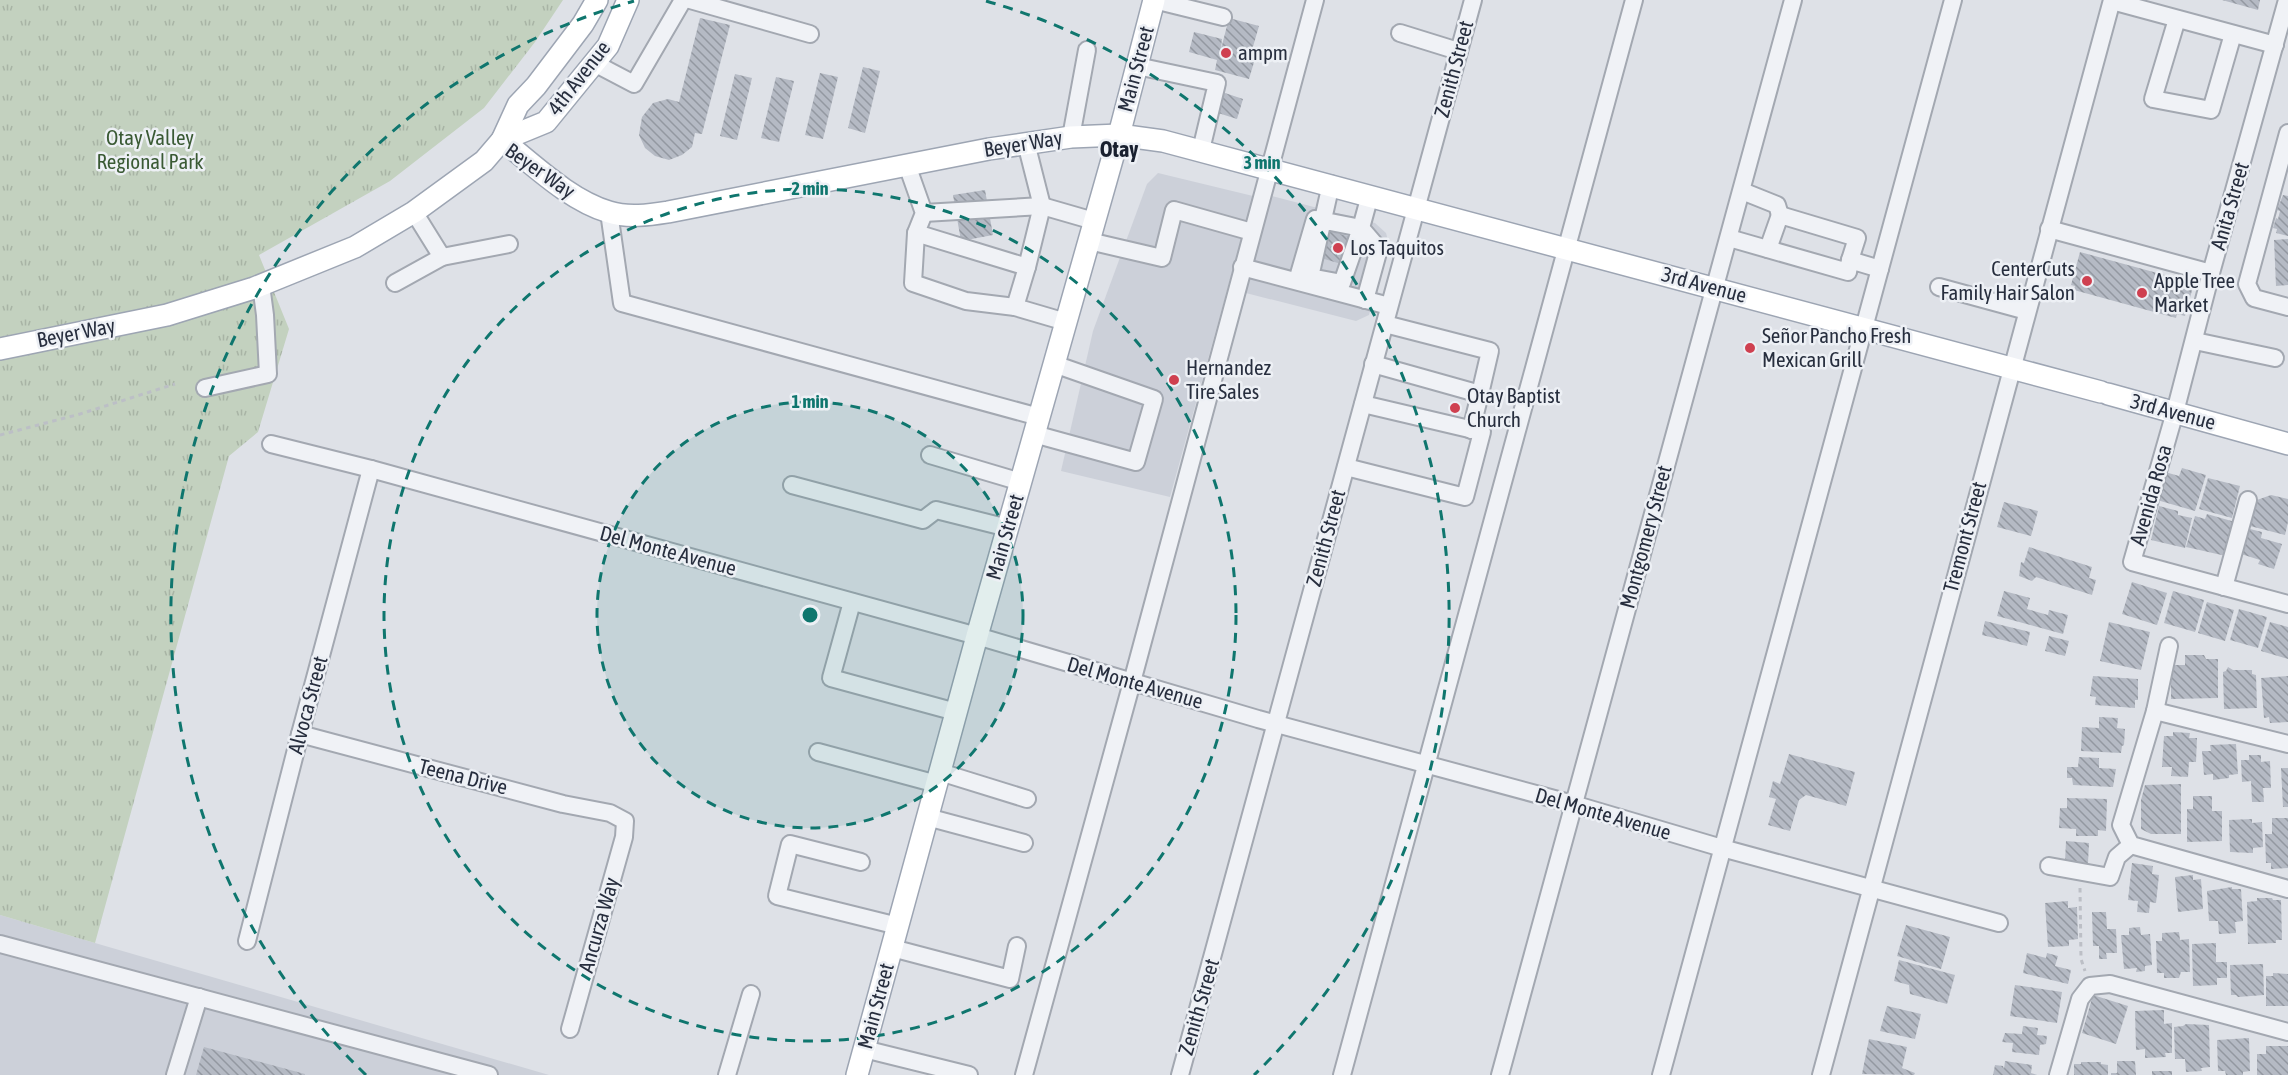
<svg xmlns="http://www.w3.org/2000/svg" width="2288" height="1075" font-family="'Asap Condensed',sans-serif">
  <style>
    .built { fill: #ccd0d9 }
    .park { fill: url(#park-tufts) }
    .building { fill: url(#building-back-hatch) }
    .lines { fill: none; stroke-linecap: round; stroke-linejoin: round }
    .minor-casing { stroke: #a3a8b1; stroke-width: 20 }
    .major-casing { stroke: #9da5b3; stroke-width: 24 }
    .path { stroke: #bcbfc6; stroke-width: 3; stroke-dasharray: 4.5 4.5; stroke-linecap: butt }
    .minor { stroke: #f0f2f6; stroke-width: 16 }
    .major { stroke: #fff; stroke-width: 21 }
    .ring { fill: none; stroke: #0f766e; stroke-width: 3; stroke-dasharray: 10 8 }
    .poi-dot { fill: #cf4050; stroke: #edf0f5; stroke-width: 2 }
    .labels { text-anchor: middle; stroke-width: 5; stroke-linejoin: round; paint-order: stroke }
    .poi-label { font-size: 21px; fill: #272e3e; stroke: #edf0f5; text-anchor: start }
    .street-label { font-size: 21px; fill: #272e3e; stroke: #edf0f5 }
    .park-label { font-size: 21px; fill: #3a5a34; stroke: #edf0f5 }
    .neighbourhood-label { font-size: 22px; font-weight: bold; fill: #19202f; stroke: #edf0f5 }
    .centre { fill: #0f766e; stroke: #edf0f5; stroke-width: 3 }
    .ring-label { font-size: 18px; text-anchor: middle; font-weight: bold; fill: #0f766e; stroke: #edf0f5; stroke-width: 5; stroke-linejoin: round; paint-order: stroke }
  </style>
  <defs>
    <pattern id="park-tufts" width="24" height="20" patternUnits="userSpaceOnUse" patternTransform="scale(1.5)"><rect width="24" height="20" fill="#c3d1bf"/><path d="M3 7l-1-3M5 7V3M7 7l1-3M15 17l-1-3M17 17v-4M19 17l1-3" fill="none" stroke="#a8b4a5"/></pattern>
    <pattern id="building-back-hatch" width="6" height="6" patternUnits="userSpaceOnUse" patternTransform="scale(1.5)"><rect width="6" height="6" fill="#b5bac4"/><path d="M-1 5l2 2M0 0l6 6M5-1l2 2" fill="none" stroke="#9398a1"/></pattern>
  </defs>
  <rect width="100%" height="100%" fill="#dee1e7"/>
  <!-- built -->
  <g class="built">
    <path d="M1158,173l95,23 -83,301 -109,-26 32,-140 54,-147z"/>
    <path d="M1268,195l107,28 11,10 3,11 -20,71 -13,6 -114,-29z"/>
    <path d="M0,915l95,28 454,132h-549z"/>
  </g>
  <!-- park -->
  <path class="park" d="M0,0h563l-28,42 -51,66 -94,73 -131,74 30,74 -31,103 -29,24 -134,487 -95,-28z"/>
  <!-- building -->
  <g class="building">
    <path d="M2222,0h38l-2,10z"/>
    <path d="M700,18l30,7 -28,109 -7,-1 -3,14 -10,8 -13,5 -14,-4 -10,-8 -6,-13 3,-18 11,-14 15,-4 11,3z"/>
    <path d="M1229,18l30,8 -9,31 5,2 -6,20 -34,-9 2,-10 -28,-8 5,-20 28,7 -1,10z"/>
    <path d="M863,67l17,4 -15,62 -17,-5z"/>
    <path d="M820,73l18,4 -15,62 -18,-4z"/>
    <path d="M735,74l17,4 -15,62 -17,-4z"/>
    <path d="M776,77l18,4 -15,61 -18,-4z"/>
    <path d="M1222,92l21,7 -6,20 -22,-7z"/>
    <path d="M985,190l8,45 -32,6 -8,-46z"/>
    <path d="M2283,195l5,1v40l-12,-3 1,-4 -4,-1 3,-10 2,1 2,-8 -3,-1z"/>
    <path d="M1329,231l26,7 -7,28 -27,-8z"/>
    <path d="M2288,239v46l-12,1 -2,-46z"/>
    <path d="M2080,252l114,31 -9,33 -8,-2 -1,4 -102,-28 1,-4 -4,-1z"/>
    <path d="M2182,468l24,7 -11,36 -38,-11 8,-28 14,4z"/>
    <path d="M2208,478l32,8 -8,32 -33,-9z"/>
    <path d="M2271,495l17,4v23l-3,13 -35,-9 7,-26z"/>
    <path d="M2004,502l34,9 -7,25 -34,-9z"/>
    <path d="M2159,506l19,5v4l14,3 -7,30 -34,-8z"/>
    <path d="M2207,514l28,8 -9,34 -40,-9 9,-31 10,3z"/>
    <path d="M2250,529l12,3 -1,6 21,6 -8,25 -16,-5 2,-4 -19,-6z"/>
    <path d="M2029,547l63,20 -3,11 7,2 -4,15 -56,-18 -4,4 -13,-5 2,-14 3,1z"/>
    <path d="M2132,582l35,11 -10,32 -35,-11z"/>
    <path d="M2004,591l26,7 -3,11 21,6 1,-5 19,5 -5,19 -66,-18z"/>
    <path d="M2173,591l31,9 -9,32 -31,-9z"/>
    <path d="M2207,602l27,8 -9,31 -27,-8z"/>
    <path d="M2239,609l28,8 -9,31 -28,-8z"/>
    <path d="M1985,621l45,11 -3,14 -45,-11z"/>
    <path d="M2109,622l41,10 -9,38 -41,-9z"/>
    <path d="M2270,622l18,5v32l-27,-8z"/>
    <path d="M2049,636l20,5 -4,15 -20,-5z"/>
    <path d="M2185,655h19l2,4h12v39l-47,1v-34h14z"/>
    <path d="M2228,667l5,3h19v4l4,1 1,33 -33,1 -1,-37 3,-1z"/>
    <path d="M2093,676l45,3v21h-3v8l-40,-3 1,-8 -6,-1z"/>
    <path d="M2288,676v46l-18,1 -1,-6 -5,1 -3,-40z"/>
    <path d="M2099,717l19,1 -1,10 8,1 -1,16 -2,1 -1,7 -40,-2 1,-24 17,1z"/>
    <path d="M2173,732l17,1 -1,5h8l-1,24h-7l-1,15 -17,-1 1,-9h-10l2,-31h9z"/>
    <path d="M2236,744l2,30 -9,1v3l-16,2v-6l-9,1 -2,-24h9l-1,-6z"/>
    <path d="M1789,754l66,18 -9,34 -40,-11 -7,5 -9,31 -22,-6 8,-26 -7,-2 4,-16 7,3z"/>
    <path d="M2249,755h12v7l9,-1 1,27h-8l1,14h-12l-1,-21 -9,1 -1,-22h8z"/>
    <path d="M2079,757l20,1v10l17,1 -3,18 -40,-2 -1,-7h-5v-11h11z"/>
    <path d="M2281,768h7v39h-5z"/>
    <path d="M2181,784v50h-30l-10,-5v-29l4,-15z"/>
    <path d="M2193,796h19v15h10v30l-35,1v-33h6z"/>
    <path d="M2067,798l40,1 -1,32 -8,-1v6h-22v-7l-17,-1 1,-20h7z"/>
    <path d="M2272,818h16v50l-17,1v-6h-5l-1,-29h7z"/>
    <path d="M2252,819v4l10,-1 1,25 -10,1v5l-23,-1 -1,-32z"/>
    <path d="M2066,841l23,2 -1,20 -23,-1z"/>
    <path d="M2132,863l21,3 -1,8 7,1 -3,28 -6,-1 -1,11 -12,-1 1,-11 -10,-1z"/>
    <path d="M2193,875v5l8,-1 2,30 -25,3 -3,-35z"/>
    <path d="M2232,887v2h9l2,32 -8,1 1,11 -17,1 -1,-13h-9l-2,-30z"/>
    <path d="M2257,898h15l1,2h8l1,40h-6v3l-28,1 -1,-42 10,-1z"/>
    <path d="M2068,901v7l9,-1 1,32 -9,1v6l-21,1 -3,-44z"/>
    <path d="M2092,912h14l1,17h9l1,24h-11l1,6h-8v-13h-6z"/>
    <path d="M1906,925l44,12 -9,32 -44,-13z"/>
    <path d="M2140,927l1,8 9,-1 2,31 -7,1v5l-9,1 1,-4 -13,1 -3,-34h8v-7z"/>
    <path d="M2179,932l1,8 9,-1 1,33h-9l-2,6h-15v-5h-7l-1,-32h6v-8z"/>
    <path d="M2216,943v19h11v16h-10v7l-24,1 -1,-42z"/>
    <path d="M2027,953l19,5 1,-5 11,3 -3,10 16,4 -3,14 -45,-11z"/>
    <path d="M1899,960l56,15 -8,29 -37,-10 -1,-9 -15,-4z"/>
    <path d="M2263,964l1,31 -26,2 -2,-2h-5l-1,-30z"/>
    <path d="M2273,973l15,1v32h-22v-30h7z"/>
    <path d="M2015,985l47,7 -5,31 -47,-7z"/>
    <path d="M2093,995l35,11 -12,38 -34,-11z"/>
    <path d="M1887,1006l34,8 -6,25 -35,-8z"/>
    <path d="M2164,1010v14l8,-1v30h-7l1,4 -21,1v-9l-9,1 -1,-39z"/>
    <path d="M2186,1024l23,1 1,42 -9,1 1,3 -16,1 -1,-13h-10l-1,-32 9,-1z"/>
    <path d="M2023,1026l15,2 -1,7 10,1 -1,8 -6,1 -1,10 -27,-3 1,-9 -11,-1 3,-9 17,1z"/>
    <path d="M2249,1038l1,33 -7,1v3h-17l-1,-4h-7l-1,-31z"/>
    <path d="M1869,1039l38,8 -5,21 13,5 -1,2 -52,-1z"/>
    <path d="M2266,1046h22v29h-31v-21h9z"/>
    <path d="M204,1047l101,27v1h-109z"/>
    <path d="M2005,1061l27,4 -1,8 6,2h-44l2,-10 8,1 1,3z"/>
    <path d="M2117,1061h18l1,14h-25v-2h6z"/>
    <path d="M2081,1062h20v2l7,1v10h-34v-11h7z"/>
    <rect x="2152" y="1071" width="20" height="4"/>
  </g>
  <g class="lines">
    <defs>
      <g id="minor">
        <path d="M690,0l120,34"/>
        <path d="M1154,0l69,17"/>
        <path d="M2287,0l-76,273 -36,139 -43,150 156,42"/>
        <path d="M2112,1l163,44"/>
        <path d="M2177,19l-24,80 58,11 22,-76"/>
        <path d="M1400,33l58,18"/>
        <path d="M594,63l40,21 49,-84"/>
        <path d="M1137,66l80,17 -16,67"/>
        <path d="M2288,133l-41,151 7,14 34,9"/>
        <path d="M1071,137l16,-87"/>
        <path d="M1026,143l16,63 -15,61"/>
        <path d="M907,165l17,48 -8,20 111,34 -12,40 51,15"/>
        <path d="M1742,191l35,14 3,10"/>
        <path d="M414,212l28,45 67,-13"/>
        <path d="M609,212l13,91 417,114"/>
        <path d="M924,213l118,-7 52,15"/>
        <path d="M2049,229l162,44"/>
        <path d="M916,233l-3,50 53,18 49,6"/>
        <path d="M1729,238l119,34 2,-12 30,9"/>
        <path d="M1089,241l73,17 12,-48 78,22"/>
        <path d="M1768,249l12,-34 77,23 -7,22"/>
        <path d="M1242,267l147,39"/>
        <path d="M1297,281l18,-62 46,9 -19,55 -32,-6 21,-93"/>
        <path d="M395,283l47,-26"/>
        <path d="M1939,287l88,24"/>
        <path d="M1365,300l14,-51 -18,-21 9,-33"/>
        <path d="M2195,341l80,17"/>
        <path d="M1373,364l107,30 10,-43 -105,-27"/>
        <path d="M205,388l63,-14 -3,-59 -4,-30"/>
        <path d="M1471,430l9,-36"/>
        <path d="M1034,434l102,28 18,-63 -100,-35"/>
        <path d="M271,444l100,25 606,167 281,83 315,85 149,44 277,75"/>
        <path d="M930,455l91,27"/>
        <path d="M1346,467l119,30 17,-65 -119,-28"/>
        <path d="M792,485l131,35 13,-10 72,18"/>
        <path d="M2224,587l24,-87"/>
        <path d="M852,602l-21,76 125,34"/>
        <path d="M2169,646l-14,65 -34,114 10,20 157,44"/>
        <path d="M2155,711l133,33"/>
        <path d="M300,734l263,70 47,9 15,8 -1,16 -54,192"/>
        <path d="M818,752l119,32"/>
        <path d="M940,772l87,27"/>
        <path d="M927,817l97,26"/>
        <path d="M861,862l-71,-18 -13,52 121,30"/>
        <path d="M2049,866l61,11 7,-20 14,-12"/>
        <path d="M247,941l53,-207 71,-265"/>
        <path d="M0,944l489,131"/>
        <path d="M892,948l118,31 7,-33"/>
        <path d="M864,1049l105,26"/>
        <path d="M175,1075l24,-78"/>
        <path d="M727,1075l24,-81"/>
        <path d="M1024,1075l108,-393 183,-682"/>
        <path d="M1180,1075l293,-1075"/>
        <path d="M1342,1075l292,-1075"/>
        <path d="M1500,1075l293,-1075"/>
        <path d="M1661,1075l292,-1075"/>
        <path d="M1821,1075l291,-1075"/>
        <path d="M2058,1075l22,-76 10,-13 20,-2 178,48"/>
      </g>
      <g id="major">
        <path d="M502,140c32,25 67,60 107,72 19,6 40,3 59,0l321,-63 82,-12 48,-2 44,6 938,251"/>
        <path d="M502,140l44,-18 62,-76 20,-46"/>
        <path d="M0,349l167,-34 87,-27 101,-41 59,-35 70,-51 18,-21 16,-35 18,-19 47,-62 14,-24"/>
        <path d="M2108,394l180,50"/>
        <path d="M857,1075l120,-439 142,-501 35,-135"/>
      </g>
    </defs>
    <!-- minor casing -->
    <use href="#minor" class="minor-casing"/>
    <!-- major casing -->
    <use href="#major" class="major-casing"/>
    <!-- path -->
    <g class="path">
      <path d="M0,435l80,-21 95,-30"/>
      <path d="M2080,888l1,71 4,12"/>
    </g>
    <!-- minor -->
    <use href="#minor" class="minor"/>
    <!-- major -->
    <use href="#major" class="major"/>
  </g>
  <!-- distance rings -->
  <circle cx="810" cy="615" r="213" fill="#0f766e" fill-opacity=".12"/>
  <g class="ring">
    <circle cx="810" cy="615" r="213"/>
    <circle cx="810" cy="615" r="426"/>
    <path d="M366 1075A639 639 0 0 1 634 1M986 1A639 639 0 0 1 1254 1075"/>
  </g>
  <!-- markers -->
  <g class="poi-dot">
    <circle cx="1226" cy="53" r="6"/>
    <circle cx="1338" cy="248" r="6"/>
    <circle cx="2087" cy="281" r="6"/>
    <circle cx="2142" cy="293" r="6"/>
    <circle cx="1750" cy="348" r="6"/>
    <circle cx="1174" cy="380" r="6"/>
    <circle cx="1455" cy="408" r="6"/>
  </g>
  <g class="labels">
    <!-- poi labels -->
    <g class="poi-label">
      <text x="1238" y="60">ampm</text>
      <text x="1350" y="255">Los Taquitos</text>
      <text x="2075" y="276" text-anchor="end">CenterCuts<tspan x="2075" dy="24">Family Hair Salon</tspan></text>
      <text x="2154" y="288">Apple Tree<tspan x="2154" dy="24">Market</tspan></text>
      <text x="1762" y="343">Señor Pancho Fresh<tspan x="1762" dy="24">Mexican Grill</tspan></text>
      <text x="1186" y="375">Hernandez<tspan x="1186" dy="24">Tire Sales</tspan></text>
      <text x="1467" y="403">Otay Baptist<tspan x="1467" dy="24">Church</tspan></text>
    </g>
    <!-- street labels -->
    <g class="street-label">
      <text transform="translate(1136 69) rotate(-75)" y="7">Main Street</text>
      <text transform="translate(1454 69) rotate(-75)" y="7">Zenith Street</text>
      <text transform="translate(579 78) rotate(-52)" y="7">4th Avenue</text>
      <text transform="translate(1023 144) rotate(-9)" y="7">Beyer Way</text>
      <text transform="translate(540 171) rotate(35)" y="7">Beyer Way</text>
      <text transform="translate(2230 206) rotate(-74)" y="7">Anita Street</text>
      <text transform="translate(1704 285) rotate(15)" y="7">3rd Avenue</text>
      <text transform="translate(76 333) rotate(-11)" y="7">Beyer Way</text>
      <text transform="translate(2173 412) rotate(15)" y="7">3rd Avenue</text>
      <text transform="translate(2151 495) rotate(-74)" y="7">Avenida Rosa</text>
      <text transform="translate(1005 537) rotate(-74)" y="7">Main Street</text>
      <text transform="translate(1646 537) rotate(-75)" y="7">Montgomery Street</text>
      <text transform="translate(1965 537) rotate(-75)" y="7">Tremont Street</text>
      <text transform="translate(1326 538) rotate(-75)" y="7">Zenith Street</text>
      <text transform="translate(668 551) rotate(15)" y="7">Del Monte Avenue</text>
      <text transform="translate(1135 683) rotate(16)" y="7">Del Monte Avenue</text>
      <text transform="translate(308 705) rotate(-75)" y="7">Alvoca Street</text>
      <text transform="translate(463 777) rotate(14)" y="7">Teena Drive</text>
      <text transform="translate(1603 814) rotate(16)" y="7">Del Monte Avenue</text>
      <text transform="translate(599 925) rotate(-74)" y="7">Ancurza Way</text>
      <text transform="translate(876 1006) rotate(-75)" y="7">Main Street</text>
      <text transform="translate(1199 1007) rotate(-74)" y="7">Zenith Street</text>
    </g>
    <!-- park labels -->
    <g class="park-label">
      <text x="150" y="145">Otay Valley<tspan x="150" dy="24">Regional Park</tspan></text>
    </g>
    <!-- neighbourhood labels -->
    <g class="neighbourhood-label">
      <text x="1119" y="157">Otay</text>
    </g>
  </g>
  <circle cx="810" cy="615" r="9" class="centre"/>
  <g class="ring-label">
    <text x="1262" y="169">3 min</text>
    <text x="810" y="195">2 min</text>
    <text x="810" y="408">1 min</text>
  </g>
</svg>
